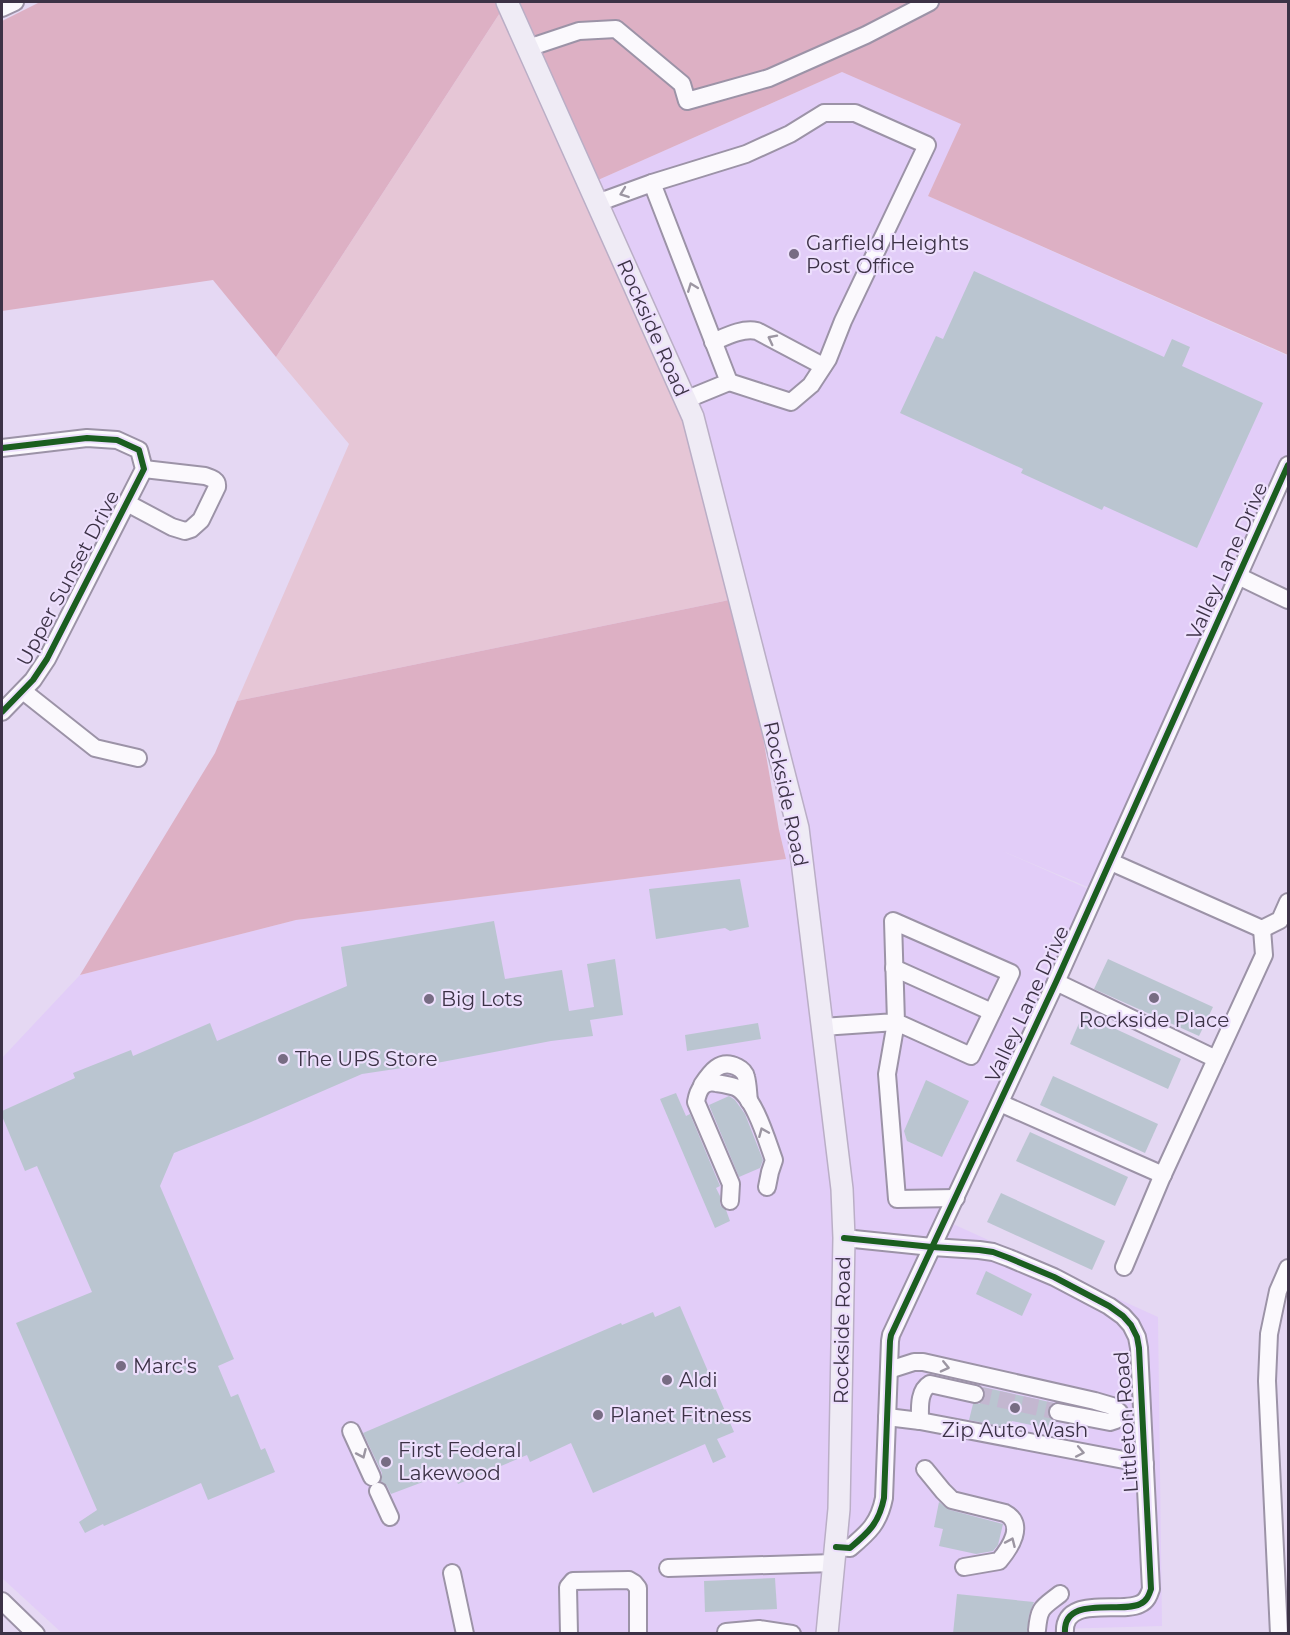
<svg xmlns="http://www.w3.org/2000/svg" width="1290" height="1635" font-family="Montserrat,sans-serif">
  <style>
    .built { fill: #e2cdf8 }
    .green { fill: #e6c6d6 }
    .forest { fill: #ddb0c4 }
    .building { fill: #bac5d0 }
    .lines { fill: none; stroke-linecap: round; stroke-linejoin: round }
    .minor-tunnel { stroke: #c3b7d0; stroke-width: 16; stroke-dasharray: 16 8; stroke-linecap: butt }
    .minor-casing { stroke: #9c93a7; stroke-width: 20 }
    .major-casing { stroke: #baaec6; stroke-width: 24 }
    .minor { stroke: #fbf9fd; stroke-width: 16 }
    .major { stroke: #efebf5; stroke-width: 21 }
    .cycleway-casing { stroke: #eddffd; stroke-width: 10 }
    .cycleway { stroke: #1b5e20; stroke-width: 6 }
    .oneway { stroke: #9c96a2 }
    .poi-dot { fill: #776c83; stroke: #eddffd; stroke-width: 2 }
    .labels { text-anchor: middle; stroke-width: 4.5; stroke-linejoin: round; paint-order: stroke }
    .poi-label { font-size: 20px; fill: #3c3246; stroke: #eddffd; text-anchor: start }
    .street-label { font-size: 20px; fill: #3c3246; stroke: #eddffd }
  </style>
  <rect width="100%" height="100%" fill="#e5d8f3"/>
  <!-- built -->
  <path class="built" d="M842,72l120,52 -34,72 360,160v111l-191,424 -97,-41 102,45 -149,329 205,93 4,309 -105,3v5h-994l-61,-56v-520l78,-83 216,-55 490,-61 -7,-29 18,-3 -208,-643z"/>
  <!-- green -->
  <path class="green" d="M507,2l186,415 46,181 -502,103 112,-257 -73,-87z"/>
  <!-- forest -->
  <g class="forest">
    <path d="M40,2h1248v353l-360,-159 33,-72 -119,-52 -253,112 -82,-182 -231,355 -63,-77 -211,31v-290z"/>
    <path d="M739,598l40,232 7,29 -490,61 -216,55 135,-222 22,-52z"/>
  </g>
  <!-- building -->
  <g class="building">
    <path d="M974,271l190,86 8,-18 18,8 -8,19 81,37 -66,145 -93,-42 -2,4 -81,-37 2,-4 -123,-56 36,-77 7,3z"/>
    <path d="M740,879l9,48 -19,4 -5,-3 -69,11 -7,-50z"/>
    <path d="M494,921l11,58 57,-9 7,41 25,-4 -7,-43 28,-5 8,56 -33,5 3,16 -42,5 -109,21 -80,12 -111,48 -77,31 -14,33 74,173 -16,7 13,31 7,-3 23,56 4,-2 10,24 -67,28 -7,-17 -97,43 -1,-2 -18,9 -6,-11 18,-12 -81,-187 76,-31 -55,-126 -12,5 -23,-55v-5l73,-33 -2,-5 58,-23 2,6 77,-33 7,18 130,-55 -6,-39z"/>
    <path d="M1108,959l105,48 -14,29 -105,-47z"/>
    <path d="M1083,1014l98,45 -13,30 -98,-45z"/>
    <path d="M758,1023l3,16 -74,12 -2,-16z"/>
    <path d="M1053,1076l105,48 -13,29 -105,-48z"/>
    <path d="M926,1080l43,21 -27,56 -35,-16 -3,-10z"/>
    <path d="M676,1093l10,23 4,-2 30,72 -4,2 4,8v9l6,5 4,11 -15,7 -55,-129z"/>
    <path d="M729,1096l6,4 10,14 18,46 -3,8 -21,9 -30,-72z"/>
    <path d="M1030,1132l98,45 -13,29 -99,-45z"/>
    <path d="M1001,1193l104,48 -13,29 -105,-48z"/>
    <path d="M986,1271l46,23 -10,22 -46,-22z"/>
    <path d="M680,1306l54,126 -17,7 9,18 -13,6 -8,-19 -112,49 -22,-50 -41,19 -3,-7 -69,29 -6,-13 -61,23 -4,-8 -6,-5 1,-8 -19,-40 258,-110 1,2 31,-13 2,5z"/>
    <path d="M983,1387l71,16 -4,3 -2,5 3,8 5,3 -2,8 -42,-9 -2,7 -41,-8 4,-16h6l6,-7v-6z"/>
    <path d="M939,1502l11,8 53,14 -5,21 -5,6 -17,3 -37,-8 4,-17 -9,-2z"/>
    <path d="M775,1578l2,31 -72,3 -1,-31z"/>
    <path d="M957,1594l77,8 -5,13 -2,19h-74z"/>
  </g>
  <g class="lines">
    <!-- minor-tunnel -->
    <path class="minor-tunnel" d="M975,1394l83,18"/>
    <defs>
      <g id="minor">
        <path d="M2,8l13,-6"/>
        <path d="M528,48l51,-17 37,-2 66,55 5,17 82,-23 97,-43 64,-33"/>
        <path d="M652,183l77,199 -44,18"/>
        <path d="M597,203l55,-20 94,-29 44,-20 34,-21h31l72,32 -84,176 -15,38 -17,26 -20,17 -62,-20"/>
        <path d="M713,342c14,-6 29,-14 44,-11l66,35"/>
        <path d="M2,448l85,-10 30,2 22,10 5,19 -97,190 -14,21 -31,32"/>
        <path d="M127,503l45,24 13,4 6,-2 10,-9 16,-33c1,-7 -6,-9 -12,-11l-61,-7"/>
        <path d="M1238,576l50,24"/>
        <path d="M23,691l72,57 43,10"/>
        <path d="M1111,862l151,67 18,-9 8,-18"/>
        <path d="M894,968l98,44"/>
        <path d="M1056,982l160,77"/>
        <path d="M822,1027l74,-5 75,34 40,-83 -118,-52 3,101 -9,52 10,125 59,-1"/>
        <path d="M702,1085c8,-12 18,-27 35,-18 4,2 8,5 9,10 2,7 2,16 3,24"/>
        <path d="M1000,1103l163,72"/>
        <path d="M730,1201l1,-17 -35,-82c2,-12 7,-22 20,-19 6,1 13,2 19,4 19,8 32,54 39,73l-4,12 -3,15"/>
        <path d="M844,1238l88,9 47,3 14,2 16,6 45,19 55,29 14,10 8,9 6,12 2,11 12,241c-2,6 -4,12 -11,15 -20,10 -78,-10 -75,30"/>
        <path d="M1124,1267l37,-88 103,-224 -2,-26"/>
        <path d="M889,1370l25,-8h9l172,39 17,5 7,6 -3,8 -6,2 -52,-10"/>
        <path d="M887,1417l33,4 225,43"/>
        <path d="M920,1421c0,-12 -2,-30 10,-37l45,10"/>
        <path d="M351,1431l21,46"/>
        <path d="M925,1469l18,22 9,9 53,13c21,11 5,35 -6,48l-35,6"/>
        <path d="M378,1491l12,26"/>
        <path d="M836,1547l14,1c19,-16 29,-25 34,-50l6,-157 1,-6 165,-353 232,-517"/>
        <path d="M668,1568l166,-5"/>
        <path d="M452,1573l13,61"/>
        <path d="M2,1601l34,33"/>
        <path d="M1037,1630c2,-23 5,-22 23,-36"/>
        <path d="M569,1634l-1,-47 5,-6 56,-1 5,3 4,5v46"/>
        <path d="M726,1634v-2l33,-3 33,5"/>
        <path d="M1279,1634l-12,-253 2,-47 9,-43 10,-23"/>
      </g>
      <path id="major" d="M507,2l186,415 105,411 44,361 2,49 -5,271 -12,125"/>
    </defs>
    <!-- minor casing -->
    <use href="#minor" class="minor-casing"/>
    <!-- major casing -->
    <use href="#major" class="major-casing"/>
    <!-- minor -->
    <use href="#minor" class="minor"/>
    <!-- major -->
    <use href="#major" class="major"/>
    <defs>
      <g id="cycleway">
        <path d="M2,448l85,-10 30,2 22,10 5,19 -97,190 -14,21 -31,32"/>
        <path d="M844,1238l88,9 47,3 14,2 16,6 45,19 55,29 14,10 8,9 6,12 2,11 12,241c-2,6 -4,12 -11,15 -20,10 -78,-10 -75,30"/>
        <path d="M836,1547l14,1c19,-16 29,-25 34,-50l6,-157 1,-6 165,-353 232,-517"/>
      </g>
    </defs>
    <!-- cycleway casing -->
    <use href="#cycleway" class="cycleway-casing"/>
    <!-- cycleway -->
    <use href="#cycleway" class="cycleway"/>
  </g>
  <!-- one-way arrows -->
  <defs><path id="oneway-chevron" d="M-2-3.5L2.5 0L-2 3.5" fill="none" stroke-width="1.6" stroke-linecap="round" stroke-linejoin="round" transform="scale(1.5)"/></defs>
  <g class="oneway">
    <use href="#oneway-chevron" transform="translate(624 193) rotate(160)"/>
    <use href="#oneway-chevron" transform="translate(692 287) rotate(-111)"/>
    <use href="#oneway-chevron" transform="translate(772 339) rotate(-153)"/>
    <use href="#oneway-chevron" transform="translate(763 1132) rotate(-113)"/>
    <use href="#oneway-chevron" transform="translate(945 1367) rotate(13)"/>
    <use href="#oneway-chevron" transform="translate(1080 1452) rotate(11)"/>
    <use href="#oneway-chevron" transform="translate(362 1454) rotate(66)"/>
    <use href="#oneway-chevron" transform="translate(1011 1542) rotate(-66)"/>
  </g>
  <!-- markers -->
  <g class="poi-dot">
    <circle cx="794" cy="254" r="6"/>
    <circle cx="1154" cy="998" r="6"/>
    <circle cx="429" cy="999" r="6"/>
    <circle cx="283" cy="1059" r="6"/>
    <circle cx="121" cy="1366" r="6"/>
    <circle cx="667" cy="1380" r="6"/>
    <circle cx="1015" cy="1408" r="6"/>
    <circle cx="598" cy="1415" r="6"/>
    <circle cx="386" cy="1462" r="6"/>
  </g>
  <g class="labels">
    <!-- poi labels -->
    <g class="poi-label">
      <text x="806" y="250">Garfield Heights<tspan x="806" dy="23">Post Office</tspan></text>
      <text x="441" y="1006">Big Lots</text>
      <text x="1154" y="1027" text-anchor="middle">Rockside Place</text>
      <text x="295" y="1066">The UPS Store</text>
      <text x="133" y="1373">Marc's</text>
      <text x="679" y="1387">Aldi</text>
      <text x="610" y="1422">Planet Fitness</text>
      <text x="1015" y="1437" text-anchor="middle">Zip Auto Wash</text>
      <text x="398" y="1457">First Federal<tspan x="398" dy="23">Lakewood</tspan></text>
    </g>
    <!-- street labels -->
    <g class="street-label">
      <text transform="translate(653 328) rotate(66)" y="7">Rockside Road</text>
      <text transform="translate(1227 561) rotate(-66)" y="7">Valley Lane Drive</text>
      <text transform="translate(68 578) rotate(-62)" y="7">Upper Sunset Drive</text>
      <text transform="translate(786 794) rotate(78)" y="7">Rockside Road</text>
      <text transform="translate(1027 1004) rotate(-65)" y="7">Valley Lane Drive</text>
      <text transform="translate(842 1330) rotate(-89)" y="7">Rockside Road</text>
      <text transform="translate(1126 1422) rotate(-94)" y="7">Littleton Road</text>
    </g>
  </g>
  <!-- border -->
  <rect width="1290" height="1635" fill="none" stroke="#3c3246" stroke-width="6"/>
</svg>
